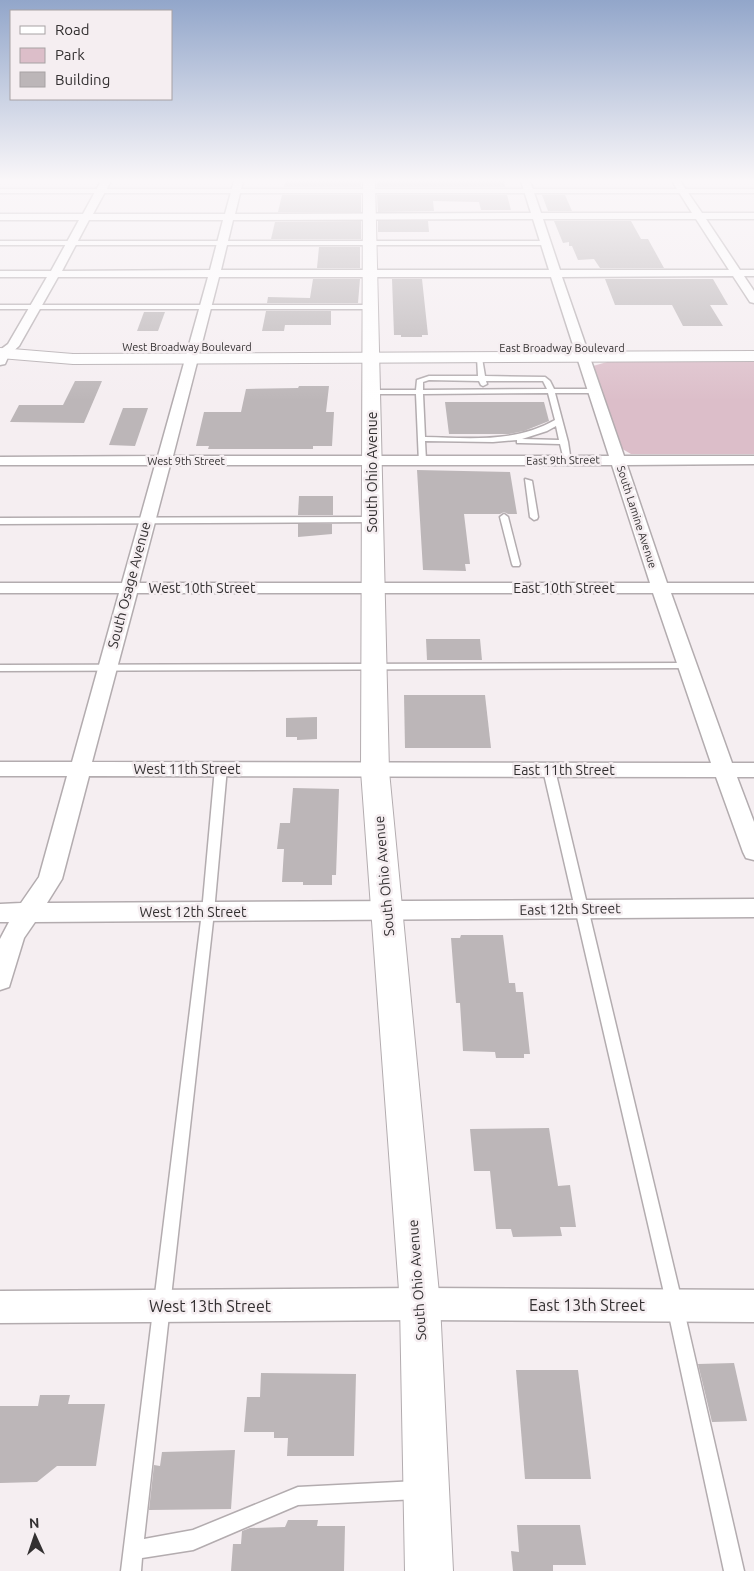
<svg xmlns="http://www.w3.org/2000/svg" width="754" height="1571" font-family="Ubuntu,sans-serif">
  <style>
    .green { fill: #dcbec9 }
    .building { fill: #bcb6b8 }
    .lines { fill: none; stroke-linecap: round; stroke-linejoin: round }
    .lane-casing { stroke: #b3acaf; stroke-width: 3 }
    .street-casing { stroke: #b3acaf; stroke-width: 3 }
    .secondary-casing { stroke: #b3acaf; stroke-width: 2 }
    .highway-casing { stroke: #b3acaf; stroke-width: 2 }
    .lane { fill: #fff; fill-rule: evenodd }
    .street { fill: #fff; fill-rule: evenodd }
    .secondary { fill: #fff; fill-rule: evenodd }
    .highway { fill: #fff; fill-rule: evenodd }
    .labels { text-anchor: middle; stroke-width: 5; stroke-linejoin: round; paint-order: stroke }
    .far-street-label { font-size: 11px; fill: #333031; stroke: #f5eef1 }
    .street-label { font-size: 14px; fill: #333031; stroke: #f5eef1 }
    .near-street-label { font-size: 16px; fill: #333031; stroke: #f5eef1 }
  </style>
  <rect width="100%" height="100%" fill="#f5eef1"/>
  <!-- green -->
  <path class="green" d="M607,362h147v92h-123l-12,-7 -26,-81z"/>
  <!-- building -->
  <g class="building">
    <path d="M286,181h75v6h-77z"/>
    <path d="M377,181h127l1,6h-128z"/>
    <path d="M282,195h79v17h-83z"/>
    <path d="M377,195h130l4,15h-30l-2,-8 -46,-1 1,10 -56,1z"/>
    <path d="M542,195h23l7,16h-24z"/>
    <path d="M361,221v18h-90l4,-17z"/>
    <path d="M378,221h50l1,11h-51z"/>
    <path d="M554,221h77l10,18h7l16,29h-64l-6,-9 -16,1 -6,-14h-3v-4l-6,1z"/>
    <path d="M319,247h41v21h-43z"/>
    <path d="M313,279h47l-2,24h-91l1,-6 42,1z"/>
    <path d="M392,279h30l6,56h-6v2h-21v-2h-7z"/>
    <path d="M605,279h108l15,26h-18l13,21h-40l-11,-21h-57z"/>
    <path d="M266,311h65v14h-46l-1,6h-22z"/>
    <path d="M144,312h21l-7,19h-21z"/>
    <path d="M75,381h27l-18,42 -74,-1 9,-17h44z"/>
    <path d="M299,386h30l-3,26h8l-2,34h-19v3h-105l1,-3h-13l8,-34h37l5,-23 52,-1z"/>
    <path d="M445,402h99l5,19 -25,10 -15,3h-60z"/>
    <path d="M123,408h25l-13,38 -26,-1z"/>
    <path d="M417,470l93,2 7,42h-9l-4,-2 -4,2h-36l6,50h-5l1,7 -43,-1z"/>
    <path d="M299,496h34v19h-35z"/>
    <path d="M298,524h34v10l-34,3z"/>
    <path d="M426,639h54l2,21h-55z"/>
    <path d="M404,695h81l6,53h-86z"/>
    <path d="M317,717v22l-20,1v-3h-11v-19z"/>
    <path d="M293,788l46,1 -3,86h-4v10h-29v-3h-21l2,-33h-7l3,-26h10z"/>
    <path d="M461,935h42l6,48h6l1,9h7l7,62h-6v4h-28l-1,-6 -32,-1 -3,-48h-4l-5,-65h9z"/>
    <path d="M549,1128l9,58 12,-1 6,42h-16l2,9 -49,1 -2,-8h-15l-6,-58h-16l-4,-42z"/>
    <path d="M734,1363l13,58 -35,1 -14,-58z"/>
    <path d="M516,1370h62l13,109h-66z"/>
    <path d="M261,1373l95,1 -2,82h-67l1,-18h-14v-6h-30l3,-35h13z"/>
    <path d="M40,1395h30l-2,9h37l-9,62h-39l-20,16 -37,1v-77h38z"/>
    <path d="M235,1450l-4,59 -82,1 5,-45 6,1 2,-14z"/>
    <path d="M288,1520h30l-1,6h28l-1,45h-113l2,-27h8l1,-13 8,-3 35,-1z"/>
    <path d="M517,1525h63l6,40h-33v6h-40l-2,-20 8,1z"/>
  </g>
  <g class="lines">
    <defs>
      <g id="lane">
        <rect x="0" y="189" width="754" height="4"/>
        <path d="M0,241h545l3,2 -3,2h-545z"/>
        <path d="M0,305h370l3,2 -3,2h-370z"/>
        <path d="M477,357l5,1 3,18 60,1 5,4 4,8h44v4h-43l13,49 3,20 -7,-2 -4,-16 -40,-1h-3v-3l-24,2 -68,-1 1,20 -7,2 -3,-69h-45l-4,-2 4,-2h45l1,-10 12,-4h49zM429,380l50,1 2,4 2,1 4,-2 -1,-3h57l4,8 -124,1v-8zM548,393l7,27c-40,23 -86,18 -130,17l-2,-43zM556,426l3,14 -37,-1 25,-8z"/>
        <path d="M525,479l7,2 6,36 -1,2 -3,1 -4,-3z"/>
        <path d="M504,514l4,3 12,47 -1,2h-6l-1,-2 -12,-47z"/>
        <path d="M372,517l4,3 -1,2 -375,2v-6z"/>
        <path d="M686,663l4,1 1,2 -1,2 -690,3v-6z"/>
        <path d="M221,764l6,4 -13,144 -70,627 49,-9 105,-43 119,-6 7,2 2,7 -2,7 -7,2 -119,6 -105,45 -51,8 -1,13h-20l81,-659 13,-144z"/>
        <path d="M549,766l6,4 128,536 61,265h-20l-57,-265 -124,-536z"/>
      </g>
      <g id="street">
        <path d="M101,181h10l-18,33h132l9,-33h9l-8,33 296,-1 -10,-32h9l11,32h151l-20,-32h8l22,32h52v6h-48l34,51h14v6h-10l10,15v12l-4,-1 -17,-26 -171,1 62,179h130v8l-127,1 40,118h87v10h-83l61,170h22v14h-17l17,45v38l-8,-2 -3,-6 -27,-75 -627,-1 -27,103 -15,24 707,-4v18l-719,5 -11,16 -15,49 -9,3v-51l9,-17h-9v-18l21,-1 18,-26 28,-101h-67v-14h72l47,-169h-119v-10h122l33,-118h-155v-8l158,-1 50,-179h-150l-39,69 -10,9 -4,9 -5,1v-15l8,-6 39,-67h-47v-6h51l28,-51h-79v-6h83zM533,219l16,51h-328l12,-50zM543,219h153l33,51h-169zM89,220h134l-13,50 -148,1zM219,277h332l58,179h-436zM170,465h442l38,118h-511zM137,593h516l58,170 -619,-1z"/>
        <path d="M420,1288l334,2v32l-334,-2 -420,3v-32z"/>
      </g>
      <path id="secondary" d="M363,181h12l14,590 51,533 13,267h-48l-5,-267 -39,-533z"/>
      <path id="highway" d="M0,348l73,6 681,-3v10l-681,3 -73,-6z"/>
    </defs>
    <!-- lane casing -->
    <use href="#lane" class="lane-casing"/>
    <!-- street casing -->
    <use href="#street" class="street-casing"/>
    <!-- secondary casing -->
    <use href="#secondary" class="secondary-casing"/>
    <!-- highway casing -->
    <use href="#highway" class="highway-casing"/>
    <!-- lane -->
    <use href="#lane" class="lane"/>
    <!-- street -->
    <use href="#street" class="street"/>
    <!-- secondary -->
    <use href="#secondary" class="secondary"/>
    <!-- highway -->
    <use href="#highway" class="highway"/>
  </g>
  <!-- sky -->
  <linearGradient id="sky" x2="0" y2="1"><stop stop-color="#92a6ca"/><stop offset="0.45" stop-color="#faf7f9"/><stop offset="1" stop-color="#faf7f9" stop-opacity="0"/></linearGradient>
  <rect width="754" height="401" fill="url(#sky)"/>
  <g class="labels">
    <!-- far-street labels -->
    <g class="far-street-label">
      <text x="187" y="351">West Broadway Boulevard</text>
      <text x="562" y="352">East Broadway Boulevard</text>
      <text transform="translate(563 460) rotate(-1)" y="4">East 9th Street</text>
      <text x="186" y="465">West 9th Street</text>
      <text transform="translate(637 517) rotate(72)" y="4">South Lamine Avenue</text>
    </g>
    <!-- street labels -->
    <g class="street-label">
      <text transform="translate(372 472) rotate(-90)" y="5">South Ohio Avenue</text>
      <text transform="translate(129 585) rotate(-75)" y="5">South Osage Avenue</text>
      <text x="202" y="593">West 10th Street</text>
      <text x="564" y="593">East 10th Street</text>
      <text x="187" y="774">West 11th Street</text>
      <text x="564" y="775">East 11th Street</text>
      <text transform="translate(384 876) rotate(-95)" y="5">South Ohio Avenue</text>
      <text transform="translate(570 909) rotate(-1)" y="5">East 12th Street</text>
      <text x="193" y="917">West 12th Street</text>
      <text transform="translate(417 1280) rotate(-94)" y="5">South Ohio Avenue</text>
    </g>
    <!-- near-street labels -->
    <g class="near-street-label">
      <text x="587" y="1311">East 13th Street</text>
      <text x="210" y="1312">West 13th Street</text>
    </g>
  </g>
  <!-- legend -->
  <rect x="10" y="10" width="162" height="90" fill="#f5eef1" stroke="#a7a2a4"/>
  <rect x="20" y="26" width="25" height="8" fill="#ffffff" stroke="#a7a2a4"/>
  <text x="55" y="35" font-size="15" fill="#333031">Road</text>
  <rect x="20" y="48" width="25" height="15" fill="#dcbec9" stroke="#a7a2a4"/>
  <text x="55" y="60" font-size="15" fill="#333031">Park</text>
  <rect x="20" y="72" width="25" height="15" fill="#bcb6b8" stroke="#a7a2a4"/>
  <text x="55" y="85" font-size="15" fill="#333031">Building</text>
  <!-- north arrow -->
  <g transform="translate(35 1536) rotate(357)" stroke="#f5eef1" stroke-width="4" paint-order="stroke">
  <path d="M0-4L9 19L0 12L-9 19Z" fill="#333031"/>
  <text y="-8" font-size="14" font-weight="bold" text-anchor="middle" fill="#333031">N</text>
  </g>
</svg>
